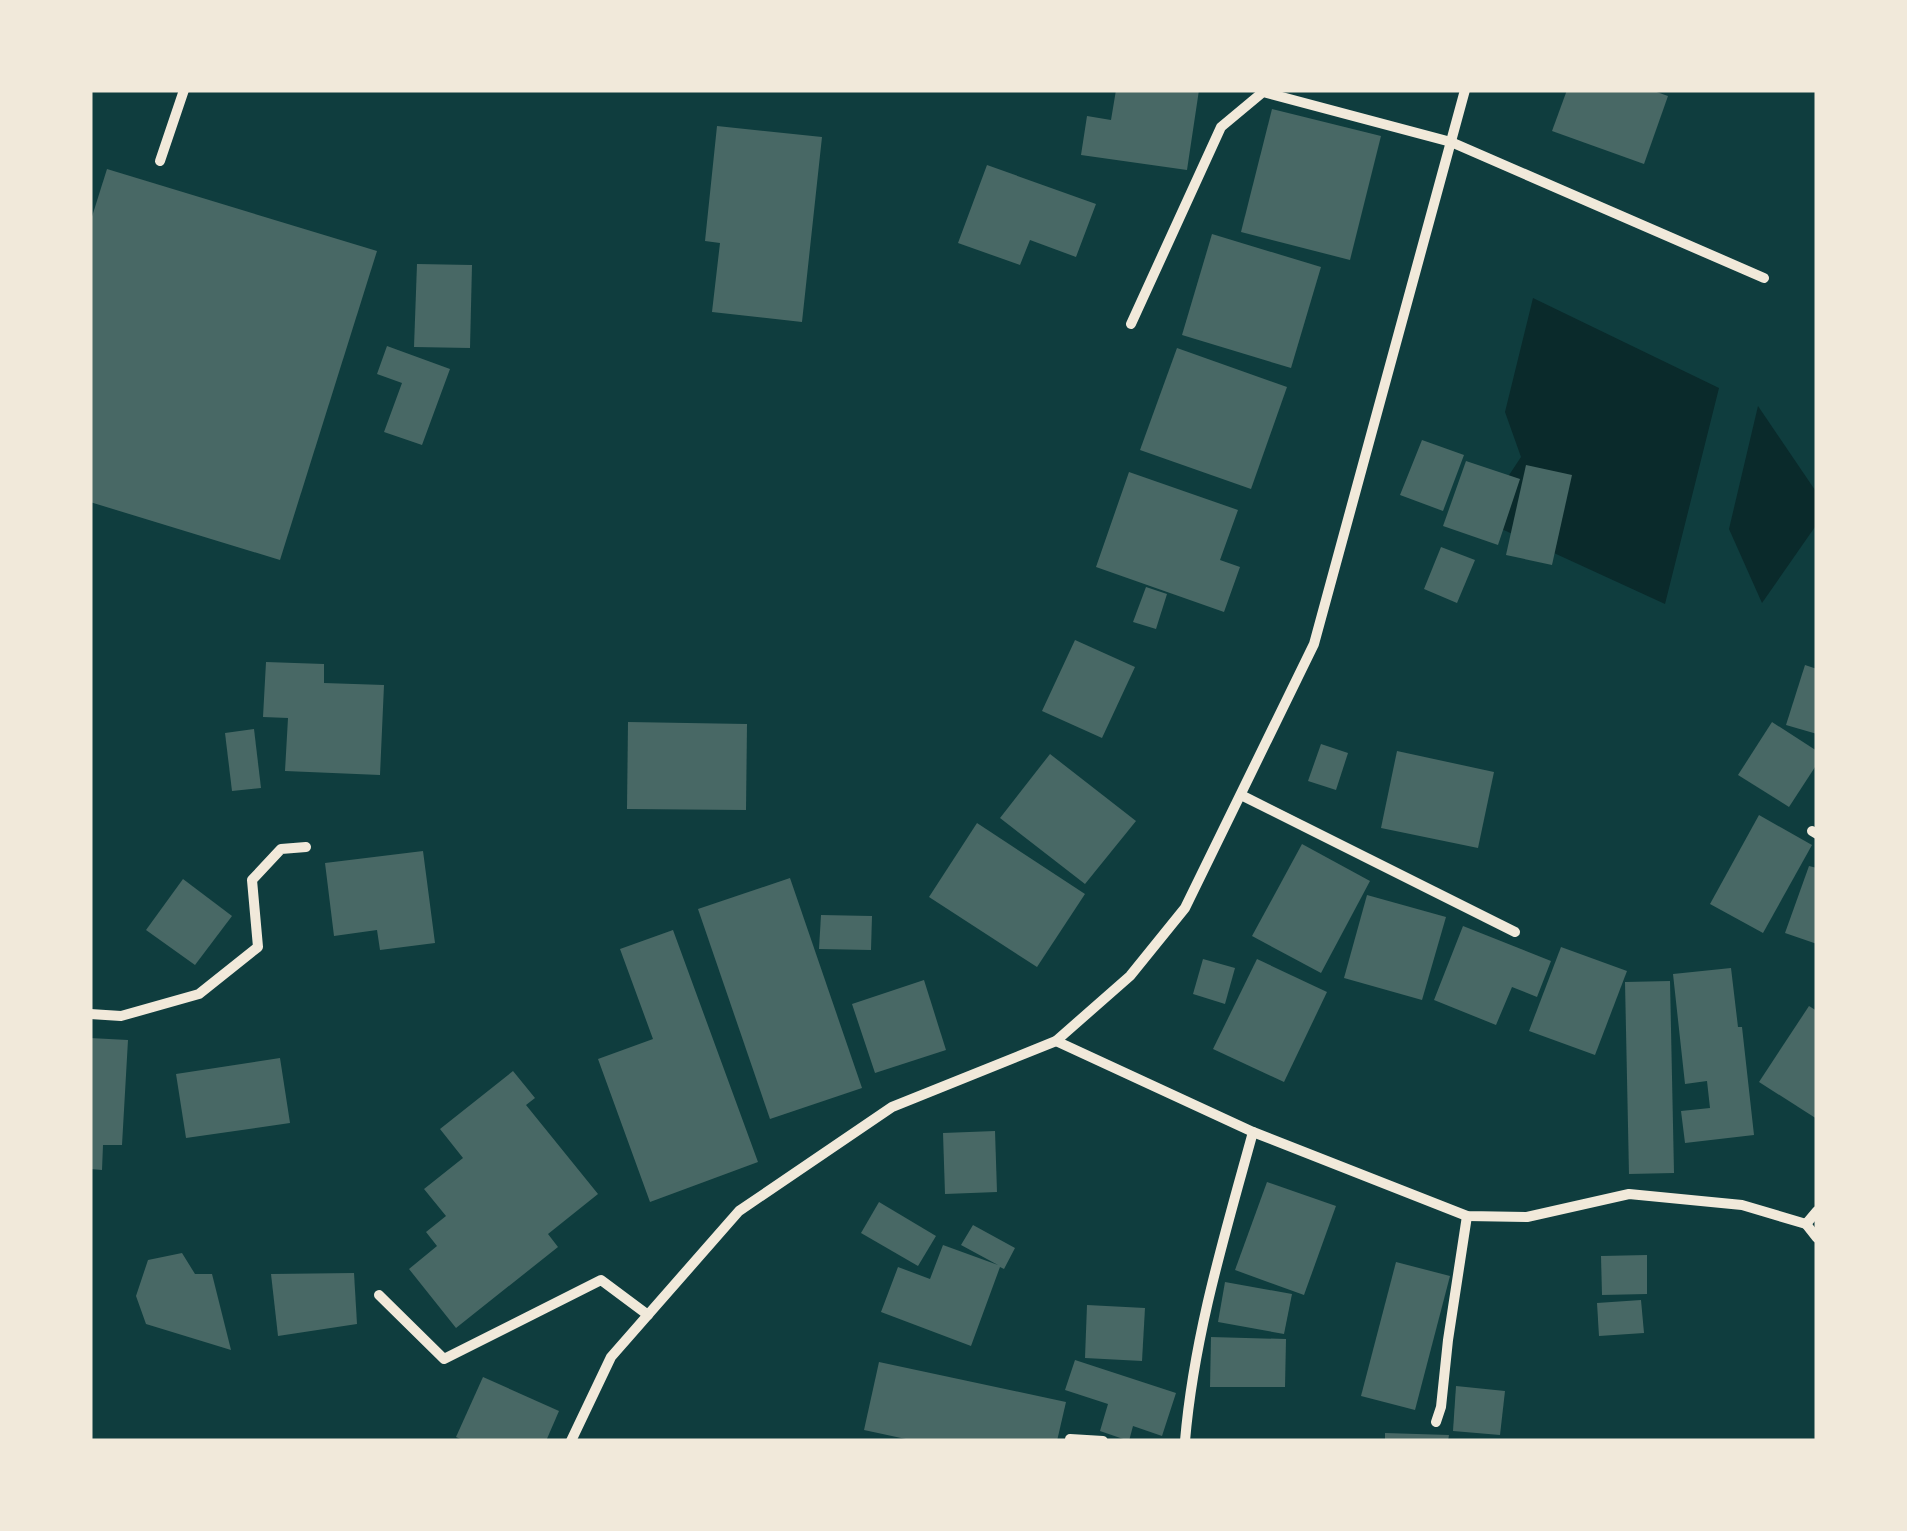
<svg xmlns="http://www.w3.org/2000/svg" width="1907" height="1531" font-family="Inter,sans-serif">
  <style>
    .water { fill: #0a2a2b }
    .building { fill: #486865 }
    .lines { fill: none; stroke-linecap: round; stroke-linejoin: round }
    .minor { stroke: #f1e9da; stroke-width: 10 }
  </style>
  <rect width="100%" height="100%" fill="#0f3d3e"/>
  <!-- water -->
  <g class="water">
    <path d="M1533,298l186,90 -54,216 -185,-85 41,-62 -16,-45z"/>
    <path d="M1758,406l59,87v31l-55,79 -33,-74z"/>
  </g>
  <!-- building -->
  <g class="building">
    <path d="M1116,90h83l-12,80 -106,-15 6,-39 24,4z"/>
    <path d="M1567,90h84l17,6 -24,68 -92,-33z"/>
    <path d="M1272,109l109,27 -31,124 -109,-28z"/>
    <path d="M717,126l105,11 -20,185 -90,-10 8,-69 -15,-2z"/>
    <path d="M987,165l109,39 -20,53 -46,-17 -10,25 -62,-22z"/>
    <path d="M107,169l270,82 -97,309 -190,-58v-279z"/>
    <path d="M1212,234l109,33 -30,101 -109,-33z"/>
    <path d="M417,264l55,1 -2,83 -56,-1z"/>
    <path d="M387,346l63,23 -28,76 -38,-13 18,-49 -25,-9z"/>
    <path d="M1177,348l110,39 -36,102 -111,-39z"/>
    <path d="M1422,440l42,15 -21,56 -43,-16z"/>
    <path d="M1466,461l54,18 -22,66 -55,-19z"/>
    <path d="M1526,465l46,10 -20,90 -46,-10z"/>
    <path d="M1129,472l109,38 -18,50 20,7 -16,45 -128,-45z"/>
    <path d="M1441,547l34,13 -18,43 -33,-14z"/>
    <path d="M1146,587l21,7 -11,35 -23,-7z"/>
    <path d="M1075,640l60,27 -33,71 -60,-27z"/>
    <path d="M266,662l58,2v19l60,2 -4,90 -95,-4 3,-53 -25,-1z"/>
    <path d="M1805,665l12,4v65l-31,-9z"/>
    <path d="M628,722l119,2 -1,86 -119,-1z"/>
    <path d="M1772,722l45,29v13l-28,43 -51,-32z"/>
    <path d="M254,729l7,59 -29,3 -7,-58z"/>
    <path d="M1321,744l27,9 -12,37 -28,-9z"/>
    <path d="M1397,751l97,21 -16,76 -97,-20z"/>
    <path d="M1050,754l86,67 -51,63 -85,-66z"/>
    <path d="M1759,815l53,30 -49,88 -53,-29z"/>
    <path d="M977,823l108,71 -48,73 -108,-70z"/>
    <path d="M1302,844l68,37 -49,92 -69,-37z"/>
    <path d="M423,851l12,92 -55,7 -3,-20 -43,6 -9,-73z"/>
    <path d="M1809,866l8,2v76l-32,-11z"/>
    <path d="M790,878l72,210 -92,31 -72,-210z"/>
    <path d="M183,879l49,37 -37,49 -49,-35z"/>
    <path d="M1367,895l79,22 -24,83 -78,-22z"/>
    <path d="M821,915l51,1 -1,34 -52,-1z"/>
    <path d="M1463,926l88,35 -14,36 -25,-10 -16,38 -62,-25z"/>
    <path d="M673,930l85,232 -108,40 -52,-143 55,-20 -33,-90z"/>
    <path d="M1561,947l66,24 -32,84 -66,-24z"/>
    <path d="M1203,959l32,9 -10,36 -32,-10z"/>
    <path d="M1257,959l70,33 -43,90 -71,-33z"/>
    <path d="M1731,968l7,59h4l12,108 -69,8 -4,-32 29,-3 -3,-27 -22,3 -12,-110z"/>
    <path d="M924,980l22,70 -71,23 -23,-69z"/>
    <path d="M1670,981l4,192 -45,1 -4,-192z"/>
    <path d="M1809,1006l8,5v108l-58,-37z"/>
    <path d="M90,1038l38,2 -6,105h-19l-1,25 -12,-1z"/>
    <path d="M280,1058l10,65 -104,15 -10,-64z"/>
    <path d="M513,1071l22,27 -9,7 72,89 -50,40 10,13 -102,81 -47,-59 28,-23 -11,-14 20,-16 -22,-27 39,-31 -23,-29z"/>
    <path d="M995,1131l2,61 -52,2 -2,-61z"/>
    <path d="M1267,1182l69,24 -32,89 -69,-25z"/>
    <path d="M879,1202l57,34 -18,30 -57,-33z"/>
    <path d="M973,1225l42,23 -11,21 -4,-2 -29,79 -90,-34 17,-45 32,12 13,-34 55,20 -37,-20z"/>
    <path d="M182,1253l13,21h17l19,76 -85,-26 -10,-28 12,-36z"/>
    <path d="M1647,1255v39l-45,1 -1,-39z"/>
    <path d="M1396,1262l54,14 -35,134 -54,-14z"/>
    <path d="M354,1273l3,51 -79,12 -7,-62z"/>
    <path d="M1225,1282l67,12 -8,40 -66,-12z"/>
    <path d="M1641,1300l3,33 -45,3 -2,-33z"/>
    <path d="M1087,1305l58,3 -3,53 -57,-3z"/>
    <path d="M1211,1337l75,2 -1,48h-75z"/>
    <path d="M1075,1360l101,33 -14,43 -29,-10 -4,15 -29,-10 8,-27 -43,-14z"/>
    <path d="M879,1362l187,40 -9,39h-142l-51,-11z"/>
    <path d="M483,1377l76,34 -13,30h-81l-9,-4z"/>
    <path d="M1456,1386l49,5 -5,44 -47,-4z"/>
    <path d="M1385,1433l64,2 -1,6h-63z"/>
  </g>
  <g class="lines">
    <!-- minor -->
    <g class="minor">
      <path d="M160,161l24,-71"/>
      <path d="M1131,324l90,-197 42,-35 188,50 313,136"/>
      <path d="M1241,795l274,137"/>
      <path d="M1812,831l5,3"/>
      <path d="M90,1014l31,2 78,-22 59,-47 -6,-67 29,-31 25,-2"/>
      <path d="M1056,1041l197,91 214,84 60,1 102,-23 113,11 64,19 11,-13"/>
      <path d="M1806,1224l11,14"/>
      <path d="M379,1295l65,64 157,-79 47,35"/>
      <path d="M1436,1422l5,-15 7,-67 19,-124"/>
      <path d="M1070,1439l33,2"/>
      <path d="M571,1441l40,-84 128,-146 153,-104 164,-66 74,-65 55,-68 129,-264 151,-554"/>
      <path d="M1185,1441c9,-106 40,-207 68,-309"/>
    </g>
  </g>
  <!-- border -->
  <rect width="1907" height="1531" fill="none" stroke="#f1e9da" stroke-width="185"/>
</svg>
